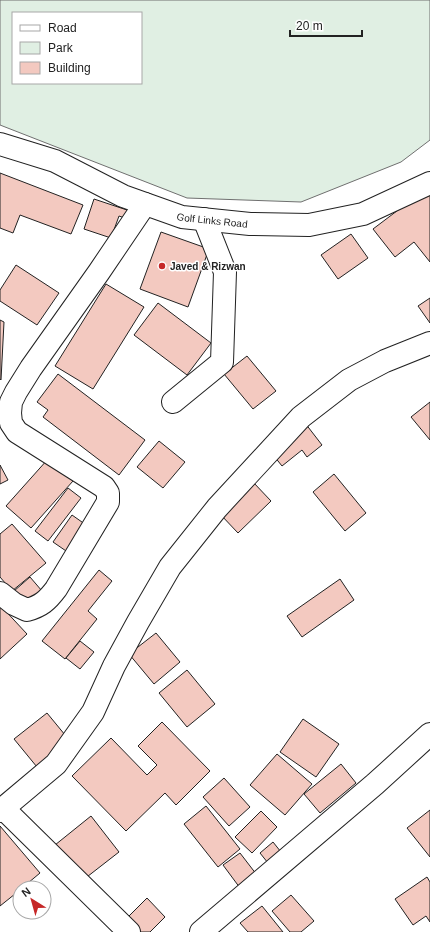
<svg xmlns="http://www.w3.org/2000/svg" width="430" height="932" font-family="Helvetica,sans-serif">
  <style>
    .green { fill: #e0efe3; stroke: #6f6f6f; fill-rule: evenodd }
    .building { fill: #f3c9c0; stroke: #222 }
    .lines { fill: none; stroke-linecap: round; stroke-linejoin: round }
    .minor-casing { stroke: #222; stroke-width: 24 }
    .tertiary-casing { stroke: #222; stroke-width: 24 }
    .minor { stroke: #fff; stroke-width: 22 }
    .tertiary { stroke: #fff; stroke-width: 22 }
    .poi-dot { fill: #c62828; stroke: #fff; stroke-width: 1.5 }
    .labels { text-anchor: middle; stroke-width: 3; stroke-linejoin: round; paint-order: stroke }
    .street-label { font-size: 10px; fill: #222; stroke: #fff }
    .poi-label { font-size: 10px; font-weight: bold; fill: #222; stroke: #fff; text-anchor: start }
  </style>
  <rect width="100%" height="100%" fill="#fff"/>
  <!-- green -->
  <path class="green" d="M0,0h430v140l-29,22 -100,40 -114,-4 -187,-73zM13,13h128v70h-128z"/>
  <!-- building -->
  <g class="building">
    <path d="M0,173l83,32 -12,29 -51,-19 -7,18 -13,-5z"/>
    <path d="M430,186v76l-16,-20 -19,15 -22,-28z"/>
    <path d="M94,199l45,15 -3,8 -17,-6 -8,22 -27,-9z"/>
    <path d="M161,232l48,17 -21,58 -48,-18z"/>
    <path d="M351,234l17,24 -30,21 -17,-24z"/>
    <path d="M16,265l43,28 -22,32 -37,-24v-11z"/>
    <path d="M106,284l38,23 -51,82 -38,-23z"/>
    <path d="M430,298v25l-12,-17z"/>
    <path d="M158,303l53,40 -24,32 -53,-40z"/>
    <path d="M0,320l4,2 -3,58 -1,-1z"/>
    <path d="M247,356l29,35 -23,18 -29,-35z"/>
    <path d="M58,374l87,66 -26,35 -76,-58 5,-7 -11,-8z"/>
    <path d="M430,402v38l-19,-23z"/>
    <path d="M305,423l17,22 -15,12 -5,-7 -20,16 -12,-15z"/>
    <path d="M159,441l26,21 -22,26 -26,-21z"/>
    <path d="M48,459l25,22 -42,47 -25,-22z"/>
    <path d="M0,465l8,15 -8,4z"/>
    <path d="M334,474l32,39 -21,18 -32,-39z"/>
    <path d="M253,482l18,19 -33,32 -18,-19z"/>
    <path d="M68,488l13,10 -33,43 -13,-10z"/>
    <path d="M72,515l17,12 -20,26 -16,-11z"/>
    <path d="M12,524l34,39 -34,28 -12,-14v-43z"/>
    <path d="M99,570l13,11 -24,30 9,8 -32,40 -23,-18z"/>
    <path d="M30,577l18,21 -17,14 -17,-21z"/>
    <path d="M340,579l14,21 -52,37 -15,-21z"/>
    <path d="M0,605l27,29 -27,25z"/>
    <path d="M156,633l24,29 -26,22 -25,-30z"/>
    <path d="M80,641l14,11 -14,17 -14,-11z"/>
    <path d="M187,670l28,34 -28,23 -28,-34z"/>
    <path d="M47,713l23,28 -33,26 -23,-28z"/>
    <path d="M303,719l36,25 -23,33 -36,-25z"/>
    <path d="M162,722l48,49 -34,34 -11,-12 -39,38 -54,-55 39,-38 36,37 10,-10 -19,-19z"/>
    <path d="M277,754l35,30 -27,31 -35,-30z"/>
    <path d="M341,764l15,19 -36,30 -16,-19z"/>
    <path d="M224,778l26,29 -21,19 -26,-29z"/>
    <path d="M206,806l34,43 -22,18 -34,-43z"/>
    <path d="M430,810v47l-23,-29z"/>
    <path d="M261,811l16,16 -25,26 -17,-16z"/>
    <path d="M91,816l28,36 -36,28 -28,-35z"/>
    <path d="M0,826l40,47 -18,15h-2v2l-20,16z"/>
    <path d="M273,842l12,15 -13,11 -12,-15z"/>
    <path d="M240,853l20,26 -17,13 -20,-27z"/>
    <path d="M427,877l3,5v40l-4,-6 -13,9 -18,-26z"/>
    <path d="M291,895l23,26 -13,11h-11l-18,-21z"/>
    <path d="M147,898l18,19 -15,15h-9l-14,-14z"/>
    <path d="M262,906l21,26h-35l-8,-9z"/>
  </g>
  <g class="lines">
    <defs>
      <g id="minor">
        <path d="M173,402l49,-40 3,-90 -21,-53"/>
        <path d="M0,593l14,11 13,6c14,-4 20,-9 29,-21l52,-87v-9l-4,-6 -87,-55 -6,-9 -1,-10 1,-11 5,-10 15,-24 68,-96 46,-68"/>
        <path d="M4,809l125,123"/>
        <path d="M0,811l56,-47 37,-52 21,-46 24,-44 32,-55 47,-59 84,-91 48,-37 36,-19 45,-18"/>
        <path d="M201,932l174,-148 55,-50"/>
      </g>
      <g id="tertiary">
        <path id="s1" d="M0,144l55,17 68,35 59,21 68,7 59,1 54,-11 67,-31"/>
      </g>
    </defs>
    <!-- minor casing -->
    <use href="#minor" class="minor-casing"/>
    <!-- tertiary casing -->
    <use href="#tertiary" class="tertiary-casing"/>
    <!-- minor -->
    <use href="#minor" class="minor"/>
    <!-- tertiary -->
    <use href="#tertiary" class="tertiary"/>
  </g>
  <!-- markers -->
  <circle class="poi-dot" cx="162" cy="266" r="4"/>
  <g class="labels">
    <!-- street labels -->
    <g class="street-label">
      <text dy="4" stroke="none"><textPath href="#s1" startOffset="227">Golf Links Road</textPath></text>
    </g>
    <!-- poi labels -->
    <g class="poi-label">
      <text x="170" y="270">Javed &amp; Rizwan</text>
    </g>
  </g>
  <!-- legend -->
  <rect x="12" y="12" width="130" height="72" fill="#ffffff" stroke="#a7a7a7"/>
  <rect x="20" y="25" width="20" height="6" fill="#ffffff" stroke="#a7a7a7"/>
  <text x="48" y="32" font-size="12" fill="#222222">Road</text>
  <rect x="20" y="42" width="20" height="12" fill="#e0efe3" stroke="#a7a7a7"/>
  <text x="48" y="52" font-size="12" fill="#222222">Park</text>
  <rect x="20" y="62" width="20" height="12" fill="#f3c9c0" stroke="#a7a7a7"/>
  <text x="48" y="72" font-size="12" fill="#222222">Building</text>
  <!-- north arrow -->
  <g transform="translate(32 900) rotate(323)"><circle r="19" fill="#ffffff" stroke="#a7a7a7"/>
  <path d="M0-3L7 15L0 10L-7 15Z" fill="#c62828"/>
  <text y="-6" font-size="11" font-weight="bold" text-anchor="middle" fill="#222222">N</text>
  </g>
  <!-- scale -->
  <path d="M290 30v6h72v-6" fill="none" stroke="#222222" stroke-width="2"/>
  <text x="296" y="30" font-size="12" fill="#222222" stroke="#ffffff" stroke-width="3" paint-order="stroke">20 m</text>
</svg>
